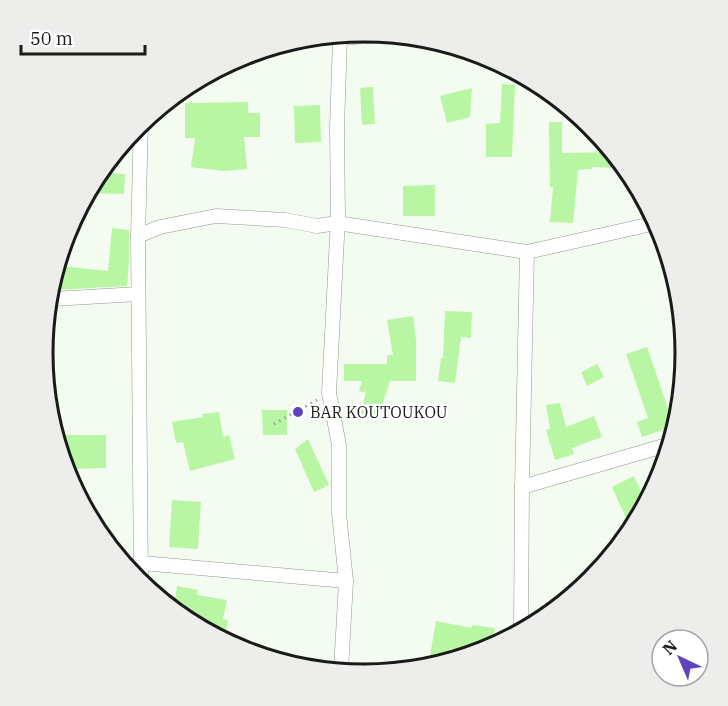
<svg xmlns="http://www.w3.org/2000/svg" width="728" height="706" font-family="'IBM Plex Serif',serif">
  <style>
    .building { fill: #b9f6a4 }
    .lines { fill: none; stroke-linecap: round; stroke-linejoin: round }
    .street-casing { stroke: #91988e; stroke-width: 15 }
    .path { stroke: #9da39b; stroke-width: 3; stroke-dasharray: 1.5 4.5; stroke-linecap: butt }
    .street { stroke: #fff; stroke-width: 14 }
    .poi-dot { fill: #5f44bd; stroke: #fff; stroke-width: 2 }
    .labels { text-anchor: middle; stroke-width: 4.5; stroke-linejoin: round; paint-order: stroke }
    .poi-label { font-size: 16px; fill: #181b17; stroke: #fff; text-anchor: start }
    .rim { fill: none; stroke: #181b17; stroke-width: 3 }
  </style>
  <rect width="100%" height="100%" fill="#f4fcf1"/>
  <!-- building -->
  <g class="building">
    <path d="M502,84l13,1 -3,72h-26v-33l14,-1z"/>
    <path d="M373,87l2,37 -13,1 -2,-37z"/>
    <path d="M472,88l-2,29 -23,6 -7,-27z"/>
    <path d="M248,102v11h12v24h-16l3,32 -24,2 -32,-4 4,-29h-10v-35z"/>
    <path d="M320,105l1,37 -26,1 -1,-37z"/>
    <path d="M549,122h13v31l47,-1 10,16 -27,-1v2l-14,1 -5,53 -23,-1 3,-35h-3z"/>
    <path d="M105,173l20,1 -1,20 -32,-1z"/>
    <path d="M435,185v31h-32v-30z"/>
    <path d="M112,228l17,2v32l-2,24 -72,4 5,-24 48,5z"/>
    <path d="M445,311l27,1 -1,26 -10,-1 -6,46 -17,-2 3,-23h2z"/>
    <path d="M413,316l3,24v41h-26l-12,37 -18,-5 6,-20 -7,-2 3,-10h-18v-17h43v-9h6l-6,-35z"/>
    <path d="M647,347l25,73 -1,7 -29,10 -5,-15 11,-4 -22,-64z"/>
    <path d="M597,364l7,13 -17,9 -6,-14z"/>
    <path d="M560,403l6,24 28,-11 8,21 -30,11 2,6 -19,6 -9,-30 4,-1 -4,-24z"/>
    <path d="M262,410h25v25h-24z"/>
    <path d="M219,412l4,25 6,-2 6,24 -45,12 -7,-29 -7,1 -4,-21 31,-5 -1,-3z"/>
    <path d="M59,435h47v33l-41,1z"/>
    <path d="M308,439l21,46 -15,7 -19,-43z"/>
    <path d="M634,476l11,24 -16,24 -17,-37z"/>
    <path d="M172,500l29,2 -3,47 -29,-2z"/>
    <path d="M177,586l21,4 -1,5 30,5 -4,19 5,1 -4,19 -50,-34z"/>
    <path d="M436,621l36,7v-3l23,3 -3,19 -5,3 -11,2 -26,-3 -1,9h-4l-15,-2z"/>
  </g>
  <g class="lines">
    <defs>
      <g id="street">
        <path d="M138,236l22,-9 56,-11 69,4 32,6 20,-3 190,29 129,-29"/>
        <path d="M53,299l85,-5"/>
        <path d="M522,487l145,-42"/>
        <path d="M142,563l204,18"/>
        <path d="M141,583l-3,-347 3,-113"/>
        <path d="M521,627l1,-140 5,-235"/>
        <path d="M341,670l5,-89 -7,-68v-68l-10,-52 9,-175 -1,-91 3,-89 41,-3"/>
      </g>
    </defs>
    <!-- street casing -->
    <use href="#street" class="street-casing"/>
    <!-- path -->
    <path class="path" d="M274,424l43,-24"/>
    <!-- street -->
    <use href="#street" class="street"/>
  </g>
  <!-- markers -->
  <circle class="poi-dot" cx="298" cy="412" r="6"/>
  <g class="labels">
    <!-- poi labels -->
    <g class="poi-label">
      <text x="310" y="418">BAR KOUTOUKOU</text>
    </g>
  </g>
  <!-- crop -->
  <path d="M0 0H728V706H0ZM53 353a311 311 0 1 1 622 0a311 311 0 1 1-622 0Z" fill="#ededec" fill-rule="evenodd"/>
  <path class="rim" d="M53 353a311 311 0 1 1 622 0a311 311 0 1 1-622 0Z"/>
  <!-- north arrow -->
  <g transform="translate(680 658) rotate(316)"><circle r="28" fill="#ffffff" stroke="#a3a4a2" stroke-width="1.5"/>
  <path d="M0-4.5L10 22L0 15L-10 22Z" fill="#5f44bd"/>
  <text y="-9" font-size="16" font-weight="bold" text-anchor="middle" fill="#181b17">N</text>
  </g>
  <!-- scale -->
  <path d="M21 45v9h124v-9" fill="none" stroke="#181b17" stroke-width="3"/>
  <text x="30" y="45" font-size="18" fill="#181b17" stroke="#ffffff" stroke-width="4.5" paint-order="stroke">50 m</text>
</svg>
